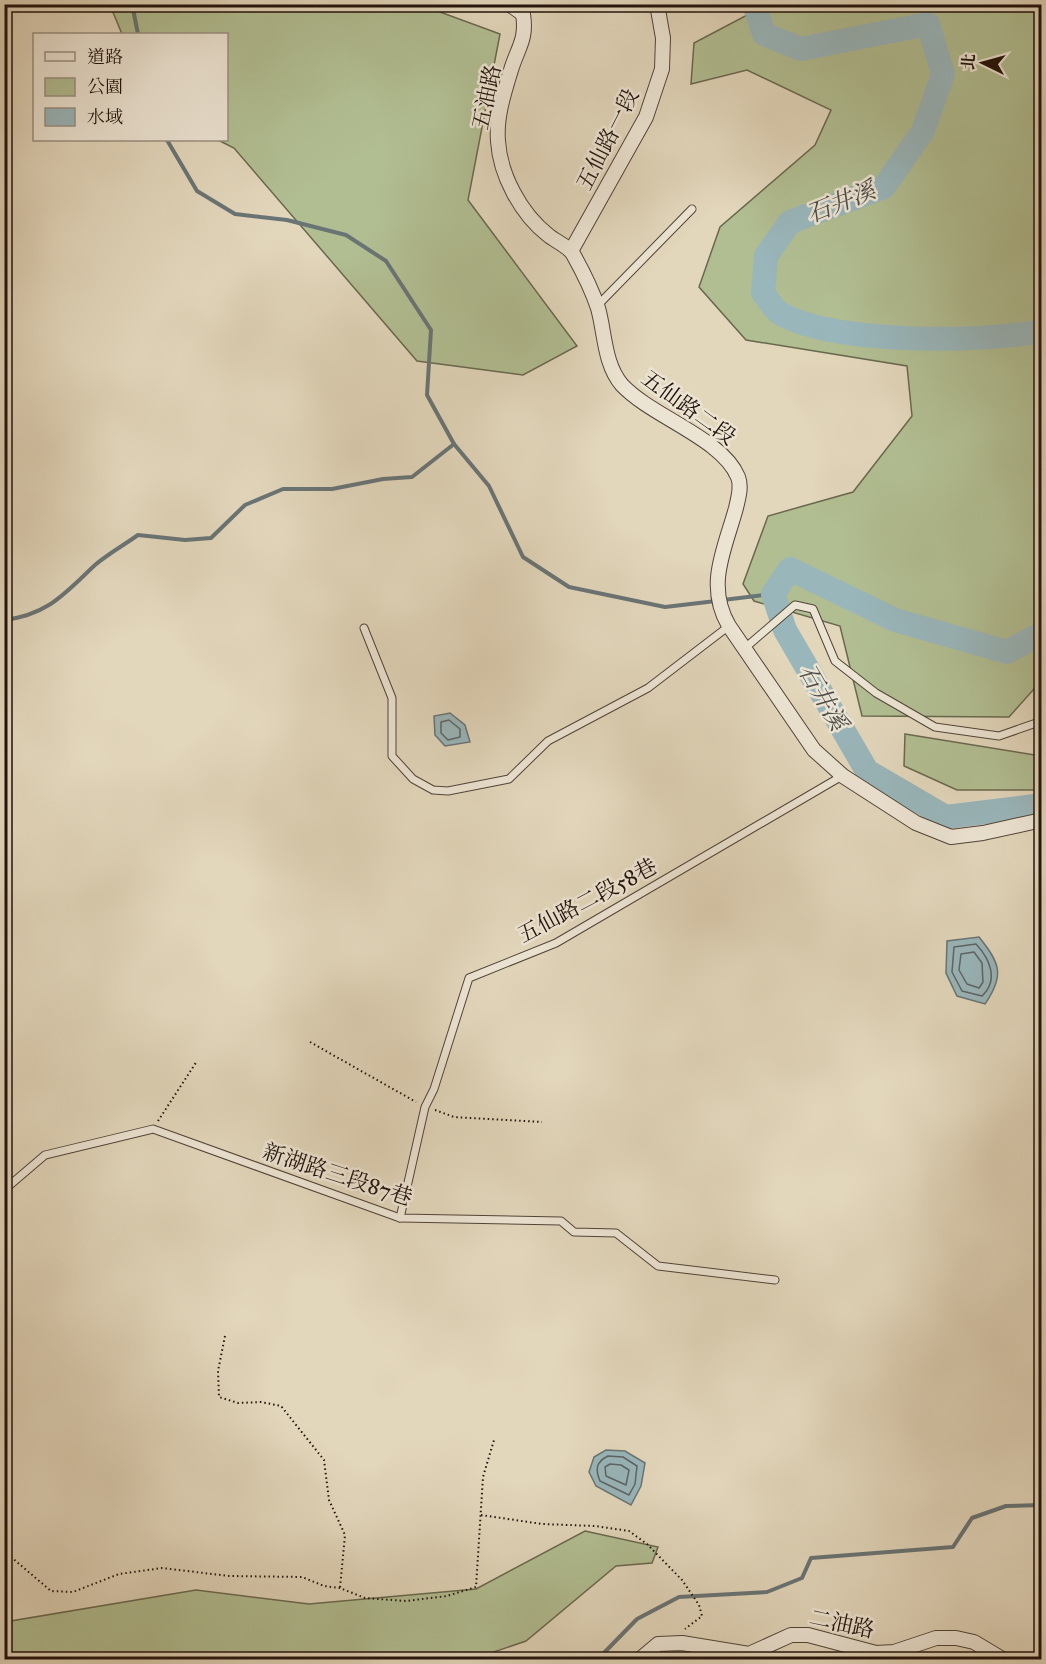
<svg xmlns="http://www.w3.org/2000/svg" width="1046" height="1664" font-family="'IM FELL Great Primer','Noto Serif TC',serif">
  <style>
    .green { fill: #b1be92; stroke: #69684f; stroke-width: 1.5 }
    .water { fill: #99b6bb; stroke: #697475; stroke-width: 1.5 }
    .lines { fill: none; stroke-linecap: round; stroke-linejoin: round }
    .shore { stroke: #5d6464; stroke-width: 1.5 }
    .stream { stroke: #697475; stroke-width: 4 }
    .river { stroke: #99b6bb; stroke-width: 24 }
    .service-casing { stroke: #514338; stroke-width: 9 }
    .minor-casing { stroke: #514338; stroke-width: 16 }
    .path { stroke: #21120c; stroke-width: 2; stroke-dasharray: 1.5 3; stroke-linecap: butt }
    .service { stroke: #ece4d3; stroke-width: 7 }
    .minor { stroke: #ece4d3; stroke-width: 14 }
    .labels { text-anchor: middle; stroke-width: 5; stroke-linejoin: round; paint-order: stroke }
    .street-label { font-size: 22px; fill: #21120c; stroke: #ece4d3 }
    .water-label { font-size: 24px; font-style: italic; fill: #4b4b49; stroke: #ece4d3 }
  </style>
  <rect width="100%" height="100%" fill="#e2d6bb"/>
  <filter id="stains"><feTurbulence type="fractalNoise" baseFrequency=".00333" numOctaves="4"/><feColorMatrix values="0 0 0 0 .2 0 0 0 0 .09 0 0 0 0 .02 0 0 0 .5 -.17"/></filter>
  <radialGradient id="worn" r=".72"><stop offset=".6" stop-color="#630" stop-opacity="0"/><stop offset="1" stop-color="#630" stop-opacity=".3"/></radialGradient>
  <!-- green -->
  <g class="green">
    <path d="M110,5h311l79,29 -32,166 109,146 -54,29 -106,-14 -183,-213 -16,-8h8v-106h-104z"/>
    <path d="M766,5h275l1,675 -33,37 -147,-1 -22,-90 -86,-25 -11,-17 25,-68 85,-24 59,-76 -5,-50 -161,-26 -47,-53 21,-60 95,-82 16,-35 -84,-40 -56,14 3,-41z"/>
    <path d="M905,734l136,22v34h-84l-53,-24z"/>
    <path d="M585,1531l73,16 -6,16 -36,3 -90,75 -53,18h-468v-37l191,-32 113,14 167,-15z"/>
  </g>
  <!-- water -->
  <g class="water">
    <path d="M450,713l15,12 5,17 -25,4 -10,-11 -1,-19z"/>
    <path d="M979,937c21,26 26,38 6,67l-28,-8 -11,-23 1,-32z"/>
    <path d="M606,1450l19,1 20,12 -4,23 -10,19 -35,-19 -7,-14 5,-15z"/>
  </g>
  <g class="lines">
    <!-- shore -->
    <g class="shore">
      <path d="M449,720l11,9v8l-12,3 -7,-7v-11z"/>
      <path d="M976,944c14,15 23,36 6,52l-20,-5 -10,-19 2,-25z"/>
      <path d="M974,952l8,11 1,19 -4,6 -12,-4 -8,-14 2,-16z"/>
      <path d="M608,1456l15,1 14,9 -2,18 -6,11 -29,-14c-5,-12 -4,-19 8,-25z"/>
      <path d="M610,1464l11,1 8,5 -3,15 -20,-9 -1,-9z"/>
    </g>
    <!-- stream -->
    <g class="stream">
      <path d="M130,4l3,5 5,25"/>
      <path d="M167,140l30,51 38,23 52,6 59,15 40,26 45,69 -4,65 27,49 35,42 34,71 46,30 96,20 51,-6"/>
      <path d="M723,600l50,-6"/>
      <path d="M4,620c44,-5 61,-27 91,-55 13,-11 29,-20 43,-30l47,5 26,-2 34,-33 38,-16h49l51,-10 29,-2 42,-33"/>
      <path d="M597,1660l40,-41 42,-22 88,-5 35,-14 9,-20 142,-11 19,-29 34,-12 36,-1"/>
    </g>
    <!-- river -->
    <g class="river">
      <path d="M754,4l10,30 37,15 127,-25 15,50 -20,57 -39,56 -94,35 -24,34 -3,37c5,6 11,17 18,21 55,30 199,29 261,17"/>
      <path d="M1042,633l-35,19 -112,-32 -105,-51 -17,25 12,36 82,141 79,46 96,-12"/>
    </g>
    <defs>
      <g id="service">
        <path d="M597,306l95,-97"/>
        <path d="M364,628l28,70v58l21,23 20,11 15,1 61,-12 39,-38 100,-53 81,-62"/>
        <path d="M745,648l50,-43 18,4 22,52 41,32 59,34 64,9 43,-15"/>
        <path d="M4,1190l41,-35 108,-26 247,89 161,3 13,11 42,1 42,33 117,14"/>
        <path d="M400,1218l25,-111 9,-18 35,-111 87,-35 286,-167"/>
      </g>
      <g id="minor">
        <path d="M509,4l14,10c4,26 -5,33 -12,56 -7,23 -15,47 -13,71 2,34 23,73 50,94 7,6 20,11 25,19 9,16 19,36 25,54 7,25 6,56 24,77 30,32 100,53 116,92 4,10 0,22 -2,31 -11,41 -31,77 -7,118l85,124 29,26 73,47 35,14 32,-4 59,-13"/>
        <path d="M571,251l75,-134 16,-48 1,-31 -6,-34"/>
        <path d="M639,1660l19,-16 24,-1 67,11 42,-19h17l68,18 18,-1 42,-14h20l18,4 30,18"/>
      </g>
    </defs>
    <!-- service casing -->
    <use href="#service" class="service-casing"/>
    <!-- minor casing -->
    <use href="#minor" class="minor-casing"/>
    <!-- path -->
    <g class="path">
      <path d="M310,1042l106,60"/>
      <path d="M435,1110l19,7 88,5"/>
      <path d="M158,1121l39,-60"/>
      <path d="M225,1336l-7,35 1,26 19,6 23,-1 20,4 43,54 5,40 16,35 -5,53"/>
      <path d="M481,1515l61,9 53,2 34,5 18,13 35,36 17,25 3,11 -17,13"/>
      <path d="M4,1551l47,40 22,1 46,-18 43,-6 67,8 73,1 22,9 16,2 25,10 41,3 41,-5 29,-9 7,-110 11,-37"/>
    </g>
    <!-- service -->
    <use href="#service" class="service"/>
    <!-- minor -->
    <use href="#minor" class="minor"/>
  </g>
  <g class="labels">
    <!-- street labels -->
    <g class="street-label">
      <text transform="translate(486 97) rotate(-78)" y="8">五油路</text>
      <text transform="translate(607 139) rotate(-63)" y="8">五仙路一段</text>
      <text transform="translate(689 407) rotate(36)" y="8">五仙路二段</text>
      <text transform="translate(587 900) rotate(-28)" y="8">五仙路二段58巷</text>
      <text transform="translate(338 1174) rotate(18)" y="8">新湖路三段87巷</text>
      <text transform="translate(842 1623) rotate(12)" y="8">二油路</text>
    </g>
    <!-- water labels -->
    <g class="water-label">
      <text transform="translate(841 202) rotate(-22)" y="8">石井溪</text>
      <text transform="translate(823 697) rotate(60)" y="8">石井溪</text>
    </g>
  </g>
  <!-- margin -->
  <rect width="1046" height="1664" fill="none" stroke="#e2d6bb" stroke-width="24"/>
  <rect x="6" y="6" width="1034" height="1652" fill="none" stroke="#21120c" stroke-width="3"/>
  <rect x="12" y="12" width="1022" height="1640" fill="none" stroke="#21120c" stroke-width="1.5"/>
  <!-- legend -->
  <rect x="33" y="33" width="195" height="108" fill="#ece4d3" stroke="#9b9083" stroke-width="1.5"/>
  <rect x="45" y="52" width="30" height="9" fill="#ece4d3" stroke="#9b9083" stroke-width="1.5"/>
  <text x="87" y="63" font-size="18" fill="#21120c">道路</text>
  <rect x="45" y="78" width="30" height="18" fill="#b1be92" stroke="#9b9083" stroke-width="1.5"/>
  <text x="87" y="93" font-size="18" fill="#21120c">公園</text>
  <rect x="45" y="108" width="30" height="18" fill="#99b6bb" stroke="#9b9083" stroke-width="1.5"/>
  <text x="87" y="123" font-size="18" fill="#21120c">水域</text>
  <!-- north arrow -->
  <g transform="translate(983 63) rotate(275)" stroke="#ece4d3" stroke-width="4.5" paint-order="stroke">
  <path d="M0-4.5L10 22L0 15L-10 22Z" fill="#21120c"/>
  <text y="-9" font-size="16" font-weight="bold" text-anchor="middle" fill="#21120c">北</text>
  </g>
  <rect width="100%" height="100%" filter="url(#stains)"/>
  <rect width="100%" height="100%" fill="url(#worn)"/>
</svg>
